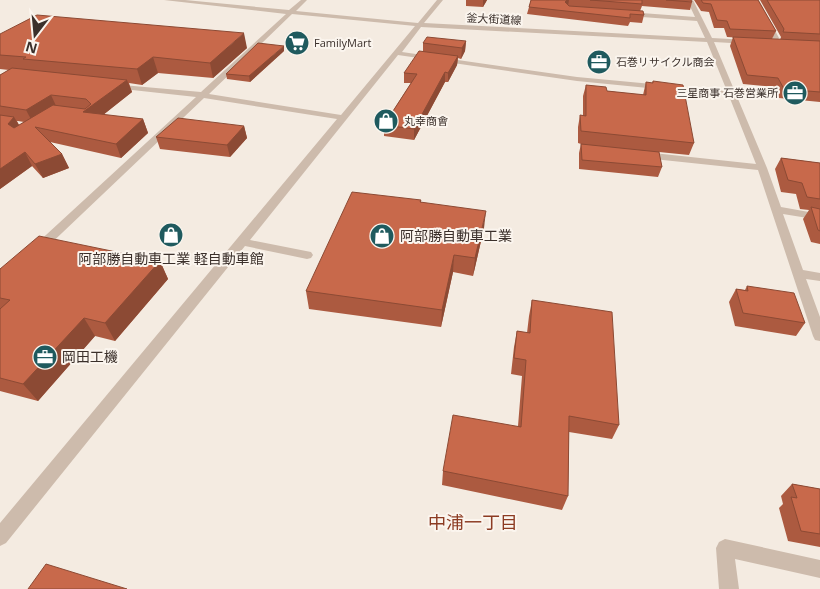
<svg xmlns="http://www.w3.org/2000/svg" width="820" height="589" font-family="'Open Sans','Noto Sans JP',sans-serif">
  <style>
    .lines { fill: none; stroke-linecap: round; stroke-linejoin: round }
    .minor { fill: #cdbbac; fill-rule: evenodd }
    .wall { fill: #ac5a40; fill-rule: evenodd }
    .shaded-wall { fill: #8c4a34 }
    .building { fill: #c8694b; stroke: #8c4a34 }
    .labels { text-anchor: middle; stroke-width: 4; stroke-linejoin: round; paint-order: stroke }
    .far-street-label { font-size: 11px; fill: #3b302b; stroke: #fbf5ee }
    .far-poi-label { font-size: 11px; fill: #3b302b; stroke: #fbf5ee; text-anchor: start }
    .poi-label { font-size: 14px; fill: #3b302b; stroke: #fbf5ee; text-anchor: start }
    .near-neighbourhood-label { font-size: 18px; fill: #8c3b22; stroke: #fbf5ee }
  </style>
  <rect width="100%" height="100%" fill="#f4ebe1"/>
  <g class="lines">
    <!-- minor -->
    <g class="minor">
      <path d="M164,0h21l104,10 12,-10h6l-11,11 122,12 19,-23h6l-19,23 281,15 -8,-17 -69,-5 -3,-2 3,-2 67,5 -8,-17h6l19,38 36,2 3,2 -3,2 -34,-2 53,126 14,39 39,7v6l-37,-6 20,56 17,3v8l-14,-2 14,38v24l-5,-1 -2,-4 -55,-166 -114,-12 -5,-3 5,-3 112,12 -27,-68 -152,-15 -179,-26 -148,185 61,12 2,3 -2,3 -4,1 -62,-13 -239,297 -6,3v-23l337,-404 -133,-21 -162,154h-8l-2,-3 2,-3 162,-149 -82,-9h-3v-4l90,8 85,-78zM292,14l123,12 -74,89 -132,-21zM421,27l286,15 20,49 -150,-14 -175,-25z"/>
      <path d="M753,0h6l20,38 -1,1 -5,-1z"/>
      <path d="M725,539l95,21v18l-85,-19 4,30h-20l-3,-41 3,-6z"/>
    </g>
  </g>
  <!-- wall -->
  <g class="wall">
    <path d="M466,0h21l-4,7 -17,-1z"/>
    <path d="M531,0h160l1,2 -2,8 -48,-4 -2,5 4,4 -2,8 -12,-1 -2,4 -101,-12z"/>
    <path d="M694,0h64l18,31 -4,8 8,1 1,-3 -21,-37h60v102l-41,-4 -5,-11 -31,-3 -13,-38 3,-9 13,1 -19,-1 -3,-9h-10l-5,-16 -8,-1z"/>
    <path d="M0,34l247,14 -34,30 -55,-5 -16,12 -13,-2 3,9 -29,23 40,4 5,14 -27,25 -71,-16 12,12 7,14 -26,10 -11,-12 -32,23v-114l9,-5 -9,-1zM17,121h1l6,1 -5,3z"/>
    <path d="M466,41l-1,10 -4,8 -3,-1 -1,7 -9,17h-3l-31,58 -30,-4v-11l27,-42h-7v-10l19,-22v-8z"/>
    <path d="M284,51l-34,31 -23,-3 -1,-5z"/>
    <path d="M653,81l41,62 -5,12 -30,-3 3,15 -4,10 -79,-8v-16l2,-9 -3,-1v-16l2,-12 3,1v-20l3,-11 21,6 36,4 3,-13 6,1z"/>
    <path d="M244,126l3,12 -17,19 -70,-8 -4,-12z"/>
    <path d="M781,158l39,5v81l-9,-2 -8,-23 6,-9 -9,-1 -4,-15 -15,-2 -6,-23z"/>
    <path d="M421,200v2l63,26 -11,48 -20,-4 -12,55 -132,-18 -3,-18z"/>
    <path d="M160,261l8,18 -53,62 -20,-5 -57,65 -38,-10v-122z"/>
    <path d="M747,286l58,37 -9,13 -61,-10 -6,-24 7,-13 9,1z"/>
    <path d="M532,300l87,125 -7,14 -43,-7 -1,64 -6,14 -120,-25 1,-14 75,-45 4,-50 -11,-2 3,-27 3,-16 10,2 2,-17z"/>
    <path d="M792,484l28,5v58l-32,-6 -9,-33 4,-4 -2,-8z"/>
  </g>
  <!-- shaded-wall -->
  <g class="shaded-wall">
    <path d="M483,0h4l-4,7z"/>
    <path d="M567,0h2l-1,6 -3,-4z"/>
    <path d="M244,33l3,15 -34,30 -3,-15z"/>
    <path d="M466,41l-1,10 -4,8 1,-11z"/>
    <path d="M284,46v5l-34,31 -1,-6z"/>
    <path d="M458,56l-1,9 -9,17v-9z"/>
    <path d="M153,57l5,16 -16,12 -5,-16z"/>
    <path d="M445,72v10l-31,58v-11z"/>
    <path d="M127,80l5,12 -43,34 -6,-14z"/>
    <path d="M51,95l6,13 -24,15 -7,-13z"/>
    <path d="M14,117l8,13 -7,7 -7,-13z"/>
    <path d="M143,119l5,14 -27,25 -5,-14z"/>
    <path d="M244,126l3,12 -17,19 -3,-12z"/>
    <path d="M25,152l7,14 -32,23v-20z"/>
    <path d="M62,154l7,14 -26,10 -8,-14z"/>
    <path d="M486,211l-2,17 -11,48 2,-18z"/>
    <path d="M454,255l-1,17 -12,55 1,-17z"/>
    <path d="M160,261l8,18 -53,62 -10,-18z"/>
    <path d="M84,318l11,18 -57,65 -15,-17z"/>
  </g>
  <!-- building -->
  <g class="building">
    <path d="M531,0h36l-2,2 4,4 74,5 1,4 -14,-1v4l-101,-11z"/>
    <path d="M590,0h52v4z"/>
    <path d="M666,0h25l1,2z"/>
    <path d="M701,0h57l18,31 -46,-2 -3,-8 -10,-1 -6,-16 -8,-1z"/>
    <path d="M767,0h53v34l-37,-2 1,-3z"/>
    <path d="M37,15l207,18 -34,30 -57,-6 -16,12 -114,-10 3,-2 -26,-2v-21z"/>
    <path d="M427,37l39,4 -4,7 -39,-5z"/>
    <path d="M733,37l87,4v51l-36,-3 -6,-11 -31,-3z"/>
    <path d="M258,43l26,3 -35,30 -23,-2z"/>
    <path d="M419,51l39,5 -10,17 -3,-1 -31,57 -30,-4 33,-51 -13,-1z"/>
    <path d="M12,68l115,12 -44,32 60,7 -27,25 -81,-17 27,27 -27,10 -10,-12 -25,17v-54l14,2 -6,7 6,4 39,-23 32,4 6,-5 -5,-5 -35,-4 -25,15 -26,-4v-31z"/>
    <path d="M653,81l30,4 11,58 -113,-12 -1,-16 6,1v-31l20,2 1,4 39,4v-13l7,1z"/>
    <path d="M178,118l66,8 -17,19 -71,-8z"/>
    <path d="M581,144l78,8 3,15 -80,-7z"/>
    <path d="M781,158l39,5v36l-13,-2 -5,-14 -14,-3z"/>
    <path d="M352,192l69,8 -1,2 66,9 -11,47 -21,-3 -12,55 -136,-19z"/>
    <path d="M811,207l9,2v22l-2,-1z"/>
    <path d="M39,236l121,25 -55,62 -21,-5 -61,66 -23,-6v-69l10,-9 -10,-2v-29z"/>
    <path d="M747,286l47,7 11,30 -62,-10 -7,-24 12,2z"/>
    <path d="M532,300l80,12 7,113 -50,-9 -1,80 -125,-25 10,-56 68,12 5,-67 -12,-2 3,-27 13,2z"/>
    <path d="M792,484l28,5v45l-19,-3 -10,-34 6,1z"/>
    <path d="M46,564l81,25h-99z"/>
  </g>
  <!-- icons -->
  <defs>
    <symbol id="supermarket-disc" viewBox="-11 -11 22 22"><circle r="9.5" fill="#1f5a5e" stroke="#fbf5ee"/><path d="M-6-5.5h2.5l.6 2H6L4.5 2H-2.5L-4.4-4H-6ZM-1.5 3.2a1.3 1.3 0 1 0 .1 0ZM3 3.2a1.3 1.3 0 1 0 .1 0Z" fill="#fff"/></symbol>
    <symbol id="office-disc" viewBox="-11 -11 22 22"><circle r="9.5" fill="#1f5a5e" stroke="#fbf5ee"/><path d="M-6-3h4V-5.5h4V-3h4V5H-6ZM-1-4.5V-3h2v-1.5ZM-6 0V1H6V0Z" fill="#fff"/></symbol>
    <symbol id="shop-disc" viewBox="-11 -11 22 22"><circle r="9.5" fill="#1f5a5e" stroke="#fbf5ee"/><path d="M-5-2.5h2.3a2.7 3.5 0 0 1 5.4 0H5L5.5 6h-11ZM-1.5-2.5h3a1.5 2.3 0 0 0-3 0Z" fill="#fff"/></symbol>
  </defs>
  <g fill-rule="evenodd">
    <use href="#supermarket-disc" x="283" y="29" width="28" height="28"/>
    <use href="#office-disc" x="585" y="48" width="28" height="28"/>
    <use href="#office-disc" x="781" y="79" width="28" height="28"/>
    <use href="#shop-disc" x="372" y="107" width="28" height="28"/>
    <use href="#shop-disc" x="157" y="221" width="28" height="28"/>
    <use href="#shop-disc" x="368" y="222" width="28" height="28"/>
    <use href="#office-disc" x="31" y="343" width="28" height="28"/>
  </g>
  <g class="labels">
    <!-- far-street labels -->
    <g class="far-street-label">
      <text transform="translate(494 19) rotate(3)" y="4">釜大街道線</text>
    </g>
    <!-- far-poi labels -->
    <g class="far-poi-label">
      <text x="314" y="47">FamilyMart</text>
      <text x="616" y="66">石巻リサイクル商会</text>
      <text x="778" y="97" text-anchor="end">三星商事 石巻営業所</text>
      <text x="404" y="125">丸幸商會</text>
    </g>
    <!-- poi labels -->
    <g class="poi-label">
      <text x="400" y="241">阿部勝自動車工業</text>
      <text x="171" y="264" text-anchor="middle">阿部勝自動車工業 軽自動車館</text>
      <text x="62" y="362">岡田工機</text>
    </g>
    <!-- near-neighbourhood labels -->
    <g class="near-neighbourhood-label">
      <text x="473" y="529">中浦一丁目</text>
    </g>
  </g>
  <!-- north arrow -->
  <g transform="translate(35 35) rotate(196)" stroke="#fbf5ee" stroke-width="4" paint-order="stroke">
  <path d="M0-4L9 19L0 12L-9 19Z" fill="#3b302b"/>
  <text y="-8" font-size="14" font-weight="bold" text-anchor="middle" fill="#3b302b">N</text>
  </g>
</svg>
